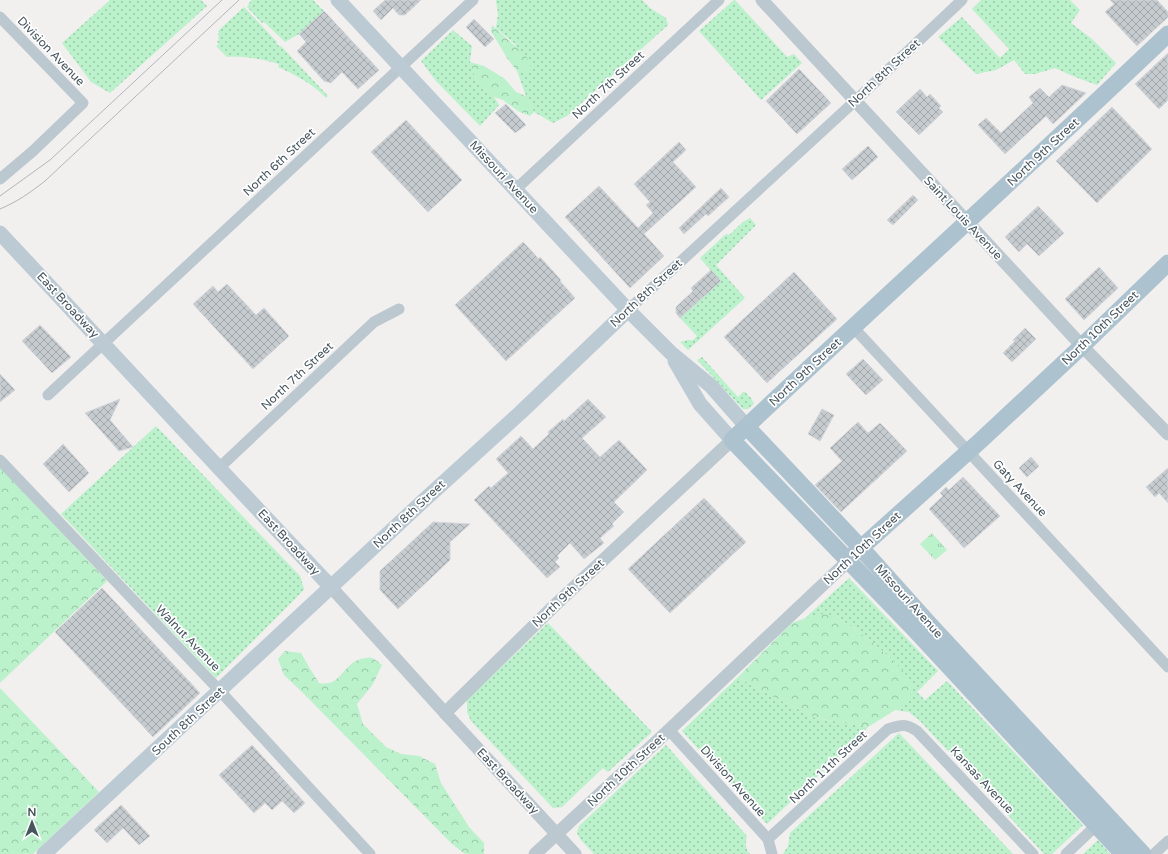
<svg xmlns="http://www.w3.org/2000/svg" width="1168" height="854" font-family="'Varela Round',sans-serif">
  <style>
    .grass { fill: url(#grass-dots) }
    .forest { fill: url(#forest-crowns) }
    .park { fill: url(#park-tufts) }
    .building { fill: url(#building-cross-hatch); stroke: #d3d6db }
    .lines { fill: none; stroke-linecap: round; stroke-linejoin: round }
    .minor { stroke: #bcc8cf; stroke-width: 11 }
    .tertiary { stroke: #bcc8cf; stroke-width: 13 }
    .secondary { stroke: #bccad4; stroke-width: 15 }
    .primary { stroke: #adc2cf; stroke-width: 17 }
    .tram { stroke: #b1b5ba; stroke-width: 1 }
    .labels { text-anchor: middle; stroke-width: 3.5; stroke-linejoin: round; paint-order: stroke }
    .street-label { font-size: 12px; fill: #46555e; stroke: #fff }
  </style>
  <defs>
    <pattern id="grass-dots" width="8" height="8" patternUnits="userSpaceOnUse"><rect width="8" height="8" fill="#bbf1cb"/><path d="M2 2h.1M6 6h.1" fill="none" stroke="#9ac6a8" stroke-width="1.8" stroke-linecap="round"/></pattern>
    <pattern id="forest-crowns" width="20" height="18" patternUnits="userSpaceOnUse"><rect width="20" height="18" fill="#bbf1cb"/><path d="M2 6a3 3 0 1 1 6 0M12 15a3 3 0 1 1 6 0" fill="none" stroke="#9ac6a8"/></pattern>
    <pattern id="park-tufts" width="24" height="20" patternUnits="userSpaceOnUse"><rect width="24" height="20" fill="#bbf1cb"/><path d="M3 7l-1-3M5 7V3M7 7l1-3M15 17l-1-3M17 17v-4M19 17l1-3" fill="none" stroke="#9ac6a8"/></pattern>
    <pattern id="building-cross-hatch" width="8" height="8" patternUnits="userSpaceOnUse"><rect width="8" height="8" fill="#c6cbcf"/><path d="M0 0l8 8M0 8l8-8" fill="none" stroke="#a3a8ab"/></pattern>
  </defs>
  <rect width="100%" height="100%" fill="#f2efef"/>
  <!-- grass -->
  <g class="grass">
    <path d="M110,0h91l6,6 -97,87 -19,-11 -29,-39z"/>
    <path d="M252,0h61l11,11 -25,23 -14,8 -21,-20 -2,1 -15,-16 2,-2 -1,-1z"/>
    <path d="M496,0h146l8,8 16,10 2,7 -101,91 -14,7 -19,-11 -8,-16 -9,-25h11l-13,-27 -19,-16 2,-14z"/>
    <path d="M734,0h1l52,57 7,-3 8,9 -41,37 -62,-69z"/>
    <path d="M981,0h89l10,10 -9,13 21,16 24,24 -19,22 -22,-8 -20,-9 -20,6h-10l-11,-14 -18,10 -20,4 -38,-37 24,-20 38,41 9,-9 -37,-40z"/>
    <path d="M244,7l33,35v2l2,2h2l47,50 -2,2c-13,-14 -30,-23 -48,-31l1,-3c-17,-5 -34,-8 -52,-7l-11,-11 3,-2 -2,-2 2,-2 -1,-2 1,-2 -1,-1 1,-2 -1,-2z"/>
    <path d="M453,30l19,16 -2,16 7,20 17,15 5,8 -19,21 -44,-45 -15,-20z"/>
    <path d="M750,218l6,7 -40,40 29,33 -57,52 -8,-8 7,-2h6l4,-4 -17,-18 40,-37 -20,-23 26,-24 3,1 14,-13z"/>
    <path d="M702,357l36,40 6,-6 7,7 3,6 -6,5h-5l-46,-49z"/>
    <path d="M156,426l144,150 4,13 -4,5 -84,84 -155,-164z"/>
    <path d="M849,578l89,93 -21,21 8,8 22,-19 136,144 -31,29h-8l-124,-133 -11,-9 -14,-2 10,-6 -12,-44 -30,-25 -28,-20 -31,4z"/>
    <path d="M548,623l104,109 -44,40 -5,-4 -41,39 -9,1 -82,-87 -4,-9v-12z"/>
    <path d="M738,677l32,18 46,23 52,9 -13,14 -88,83 -85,-93z"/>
    <path d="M899,733l114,121h-230l5,-8 2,-13z"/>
    <path d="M666,745l81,91c-2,6 -2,13 3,18h-156l-14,-15 -3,-6 2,-7z"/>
    <path d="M1098,840l12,14h-27z"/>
  </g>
  <!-- forest -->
  <g class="forest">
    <path d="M492,25l34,31 5,11 -3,4h-11l-10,-13 -16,-27z"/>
    <path d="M470,62l14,4 21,13 11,13 10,4 8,16 -4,4 -12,-5 -15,-11 -9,-3 -17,-15z"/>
    <path d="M0,467l107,114 -107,102z"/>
    <path d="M817,614l18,1 28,20 30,25 16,18 5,10 -9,16 -37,23 -52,-9 -46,-23 -32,-18 54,-54z"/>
    <path d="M285,651l16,2 8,14 10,16c24,5 23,-23 47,-25 2,0 4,-1 6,0 3,1 8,5 10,7l-9,19 -16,20 6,20 23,23 15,7 18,2 16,8 6,19 28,44 15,16v11h-19l-13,-10 -148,-150 -20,-19 -6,-16z"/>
    <path d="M0,688l99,104 -66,62h-33z"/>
  </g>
  <!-- park -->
  <path class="park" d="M932,533l15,17 -12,10 -15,-16z"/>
  <!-- building -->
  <g class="building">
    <path d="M385,0h36l-16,15h-6l-6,-7 -12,12 -8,-9z"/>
    <path d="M1110,0h47l11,12v5l-31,29 -32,-34 9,-8z"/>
    <path d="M324,11l55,59 -21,19 -16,-17 -11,11 -7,-2 -27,-30 9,-9 -7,-8z"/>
    <path d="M474,19l20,20 -9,8 -19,-20z"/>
    <path d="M1168,53v47l-9,9 -24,-25z"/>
    <path d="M799,69l32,34 -34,31 -31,-33z"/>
    <path d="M1062,85l24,8 -33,31 -7,-8 -41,38 -27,-29 8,-7 15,15 32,-30 -4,-6 11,-9 9,9z"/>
    <path d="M920,89l7,8 3,-3 11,12 -2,2 4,4 -24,23 -23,-23z"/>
    <path d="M506,104l20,21 -11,8 -20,-20z"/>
    <path d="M1112,107l40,42 -55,54 -41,-42z"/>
    <path d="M406,120l56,60 -34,32 -57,-60z"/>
    <path d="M679,142l7,8 -13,12 23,25 -52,47 20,22 -34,32 -65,-71 34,-31 39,42 15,-15 -7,-8 4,-3 -16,-18z"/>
    <path d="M868,146l10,11 -26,23 -10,-11z"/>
    <path d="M721,188l8,9 -21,19 -2,-2 -22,20 -5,-6z"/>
    <path d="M913,195l5,5 -25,25 -6,-5z"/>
    <path d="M1038,206l26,27 -25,23 -12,-12 -8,8 -14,-15z"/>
    <path d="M523,242l16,17 1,-2 21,23 -1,1 15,17 -69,63 -51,-56z"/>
    <path d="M1099,267l19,21 -34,32 -19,-21z"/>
    <path d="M711,270l10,11 -41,37 -4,-5v-6l17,-16 -2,-3z"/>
    <path d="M794,272l43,47 -70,64 -43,-46z"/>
    <path d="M227,284l29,31 8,-7 25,28 -36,33 -60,-65 20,-18 5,6z"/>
    <path d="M40,325l31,32 -19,16 -30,-32z"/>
    <path d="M1025,328l11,11 -24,23 -9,-9 12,-12 -2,-1z"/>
    <path d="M863,359l20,21 -17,15 -20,-21z"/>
    <path d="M0,374l15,16 -15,12z"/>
    <path d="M120,399l-10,21 23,27 -14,4 -34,-38z"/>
    <path d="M588,399l18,18 -24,21 18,19 19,-17 28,30 -33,32 10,10 -12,12 2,2 -14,12 4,5 -20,16 -14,-16 -13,13 2,2 -4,4 5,5 -13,11 -73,-78 15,-14 2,2 17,-15 -12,-14 25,-23 12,13 16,-15 -1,-2 15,-13 1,2z"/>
    <path d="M822,409l12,6 -14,26 -12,-7z"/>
    <path d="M858,422l10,11 12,-10 27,28 -66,61 -26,-27 27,-24 -12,-13z"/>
    <path d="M63,444l26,29 -20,19 -26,-28z"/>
    <path d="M1031,457l8,9 -12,11 -8,-9z"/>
    <path d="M1168,468v35l-9,-10 -4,4 -9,-10z"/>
    <path d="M963,477l37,39 -36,32 -35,-39 14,-13 -3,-3 6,-6 3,3z"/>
    <path d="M704,498l42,44 -76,71 -42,-44z"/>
    <path d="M433,522l37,2 -20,18v18l-52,49 -18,-19v-19z"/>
    <path d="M102,588l98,105 -47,44 -98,-105z"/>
    <path d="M252,745l53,58 -11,10 -12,-12 -10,9 -7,-7 -11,10 -35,-38z"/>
    <path d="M121,805l29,31 -11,9 -16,-17 -16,15 -13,-13z"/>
  </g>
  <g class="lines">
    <!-- minor -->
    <g class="minor">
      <path d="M0,17l83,86 -50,48 -33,28"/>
      <path d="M515,190l204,-190"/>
      <path d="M628,310l227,-209 107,-101"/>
      <path d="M853,327l315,340"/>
      <path d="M48,395l425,-395"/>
      <path d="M0,460l220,231 150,163"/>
      <path d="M219,468l155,-146 25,-13"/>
      <path d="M669,730l99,109 4,15"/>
      <path d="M768,839l120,-110c13,-4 17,-6 29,2l116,123"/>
      <path d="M1066,854l35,-33"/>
      <path d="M1154,854l14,-13"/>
    </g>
    <!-- tertiary -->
    <g class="tertiary">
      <path d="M762,0l320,346 86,88"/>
      <path d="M331,587l114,126 130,141"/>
      <path d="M445,713l110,-108 177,-165"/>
      <path d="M535,854l134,-124 179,-169"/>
    </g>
    <!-- secondary -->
    <g class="secondary">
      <path d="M338,0l290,310 43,43 40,33 36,41"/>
      <path d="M0,233l219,235 112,119"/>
      <path d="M675,361l25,43 32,36"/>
      <path d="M44,854l377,-351 99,-90 108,-103"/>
    </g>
    <!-- primary -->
    <g class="primary">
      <path d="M747,427l114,121 70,78 212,228"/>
      <path d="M853,555l126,-113 103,-96 86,-83"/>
      <path d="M1123,854l-208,-224 -183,-190c145,-136 292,-269 436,-406"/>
    </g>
    <!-- tram -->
    <g class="tram">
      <path d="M0,196l50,-36 172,-160"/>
      <path d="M0,209c17,-7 31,-17 45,-28l194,-181"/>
    </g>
  </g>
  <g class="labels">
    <!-- street labels -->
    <g class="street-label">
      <text transform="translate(51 51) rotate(46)" y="4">Division Avenue</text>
      <text transform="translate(884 73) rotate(-43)" y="4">North 8th Street</text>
      <text transform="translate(608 85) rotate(-43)" y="4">North 7th Street</text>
      <text transform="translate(1043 152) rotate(-43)" y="4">North 9th Street</text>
      <text transform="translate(279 162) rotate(-43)" y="4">North 6th Street</text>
      <text transform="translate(504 177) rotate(47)" y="4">Missouri Avenue</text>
      <text transform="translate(963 218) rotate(47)" y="4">Saint Louis Avenue</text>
      <text transform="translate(646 293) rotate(-43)" y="4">North 8th Street</text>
      <text transform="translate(68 305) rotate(47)" y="4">East Broadway</text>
      <text transform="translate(1100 328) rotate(-44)" y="4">North 10th Street</text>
      <text transform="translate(805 372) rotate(-43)" y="4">North 9th Street</text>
      <text transform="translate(297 376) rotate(-43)" y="4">North 7th Street</text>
      <text transform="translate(1020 488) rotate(47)" y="4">Gaty Avenue</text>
      <text transform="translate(409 514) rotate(-43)" y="4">North 8th Street</text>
      <text transform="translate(289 542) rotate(47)" y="4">East Broadway</text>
      <text transform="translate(862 548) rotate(-43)" y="4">North 10th Street</text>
      <text transform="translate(568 593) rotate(-43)" y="4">North 9th Street</text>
      <text transform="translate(909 601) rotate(48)" y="4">Missouri Avenue</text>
      <text transform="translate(188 638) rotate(46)" y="4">Walnut Avenue</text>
      <text transform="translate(188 721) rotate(-43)" y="4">South 8th Street</text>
      <text transform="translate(828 767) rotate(-43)" y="4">North 11th Street</text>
      <text transform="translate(626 770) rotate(-43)" y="4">North 10th Street</text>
      <text transform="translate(982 780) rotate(47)" y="4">Kansas Avenue</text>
      <text transform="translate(508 781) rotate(47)" y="4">East Broadway</text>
      <text transform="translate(733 781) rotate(48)" y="4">Division Avenue</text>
    </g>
  </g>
  <!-- north arrow -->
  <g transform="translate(32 822)" stroke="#ffffff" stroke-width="3" paint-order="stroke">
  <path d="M0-3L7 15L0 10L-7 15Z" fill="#46555e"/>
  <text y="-6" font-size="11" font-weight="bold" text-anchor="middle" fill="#46555e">N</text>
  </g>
</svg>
